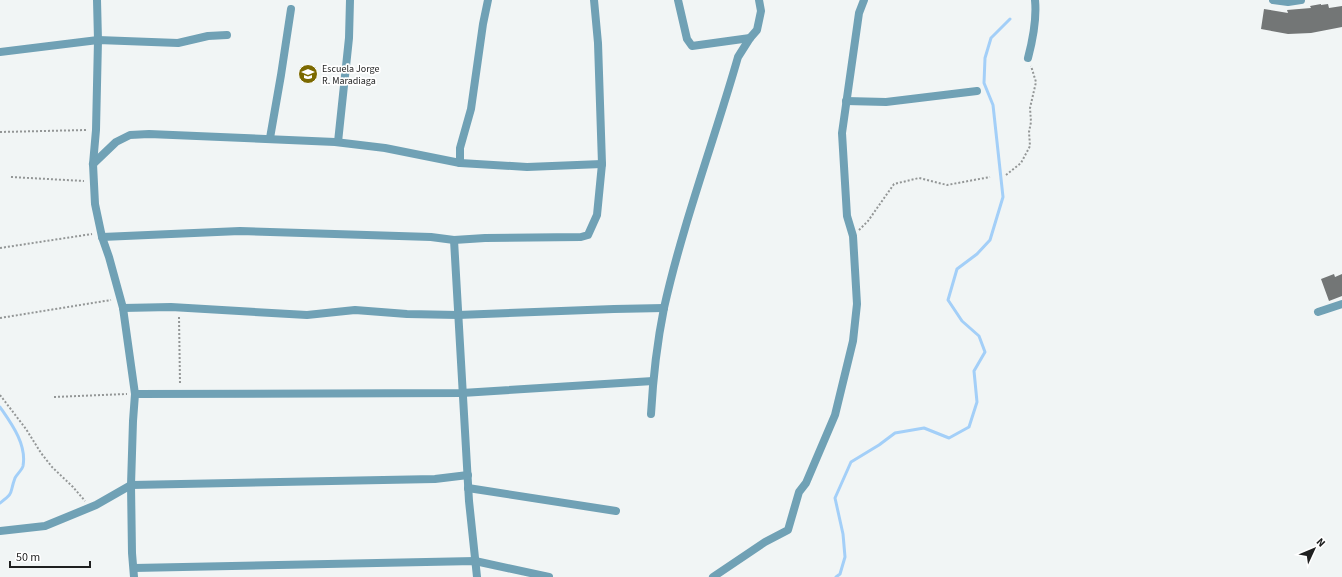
<svg xmlns="http://www.w3.org/2000/svg" width="1342" height="577" font-family="'Source Sans 3',sans-serif">
  <style>
    .lines { fill: none; stroke-linecap: round; stroke-linejoin: round }
    .stream { stroke: #a3cff8; stroke-width: 3 }
    .building { fill: #737676 }
    .path { stroke: #939696; stroke-width: 2; stroke-dasharray: 2 2; stroke-linecap: butt }
    .minor { stroke: #70a1b5; stroke-width: 8 }
    .labels { text-anchor: middle; stroke-width: 3.5; stroke-linejoin: round; paint-order: stroke }
    .poi-label { font-size: 10px; fill: #1f2020; stroke: #fff; text-anchor: start }
  </style>
  <rect width="100%" height="100%" fill="#f1f5f5"/>
  <g class="lines">
    <!-- stream -->
    <g class="stream">
      <path d="M0,407c11,16 27,37 23,59 -1,4 -6,8 -8,12 -6,16 0,14 -15,25"/>
      <path d="M836,577l4,-3 5,-17 -2,-23 -8,-36 16,-36 28,-17 16,-12 29,-5 25,10 20,-11 8,-25 -3,-31 11,-19 -6,-16 -17,-15 -14,-21 9,-31 20,-15 13,-14 13,-43 -10,-92 -9,-22 1,-25 6,-20 19,-19"/>
    </g>
  </g>
  <!-- building -->
  <g class="building">
    <path d="M1321,4v1l7,-1 1,4 13,-2v21l-31,6 -23,1 -27,-5 3,-20 24,4 -1,-3 24,-2 -1,-2z"/>
    <path d="M1334,274l1,3 7,-3v22l-13,5 -8,-22z"/>
  </g>
  <g class="lines">
    <!-- path -->
    <g class="path">
      <path d="M0,132l87,-2"/>
      <path d="M1006,175l15,-12 9,-17 -1,-14 2,-10 -1,-14 6,-26 -5,-16"/>
      <path d="M11,177l73,4"/>
      <path d="M859,230l9,-9 26,-37 25,-6 28,7 43,-8"/>
      <path d="M0,248l92,-14"/>
      <path d="M179,317l1,67"/>
      <path d="M0,318l111,-18"/>
      <path d="M0,395l26,34 15,24 11,14 21,20 12,14"/>
      <path d="M54,397l73,-3"/>
    </g>
    <!-- minor -->
    <g class="minor">
      <path d="M97,0l1,40 -2,90 -3,34 2,40 7,33 7,20 14,51 12,86 -2,27 -2,64 1,68 2,24"/>
      <path d="M678,0l9,39 5,7 58,-8"/>
      <path d="M1273,0l15,2 13,-2"/>
      <path d="M0,52l98,-12 80,3 30,-7 19,-1"/>
      <path d="M1028,58c5,-19 9,-38 7,-58"/>
      <path d="M846,101l40,1 91,-11"/>
      <path d="M270,138l11,-63 10,-66"/>
      <path d="M338,142l11,-104 1,-38"/>
      <path d="M460,163v-15l11,-39 12,-85 5,-24"/>
      <path d="M93,164l23,-22 14,-7 19,-1 186,8 50,6 75,15 67,4 75,-3"/>
      <path d="M102,237l138,-6 191,6 23,3 31,-2 96,-1 7,-2 9,-20 5,-51 -4,-121 -4,-43"/>
      <path d="M454,240l15,261 8,76"/>
      <path d="M123,308l48,-1 136,8 48,-5 52,4 51,1 156,-6 50,-1"/>
      <path d="M1318,312l24,-8"/>
      <path d="M135,394l327,-1 191,-12"/>
      <path d="M651,414c2,-36 6,-71 13,-106 19,-85 50,-167 74,-251l12,-19 7,-8 4,-19 -2,-11"/>
      <path d="M468,488l148,23"/>
      <path d="M0,531l45,-5 51,-21 35,-20 304,-6 33,-4"/>
      <path d="M134,568l341,-7 74,16"/>
      <path d="M713,577l52,-35 23,-12 11,-38 7,-9 29,-68 18,-74 4,-37 -4,-68 -6,-20 -5,-83 17,-120 5,-13"/>
    </g>
  </g>
  <!-- icons -->
  <defs>
    <symbol id="school-disc" viewBox="-11 -11 22 22"><circle r="9.5" fill="#7b6900" stroke="#fff"/><path d="M0-5L7-2L0 1L-7-2ZM-4 1L0 2.5L4 1V4Q0 6-4 4Z" fill="#fff"/></symbol>
  </defs>
  <g fill-rule="evenodd">
    <use href="#school-disc" x="297" y="63" width="22" height="22"/>
  </g>
  <g class="labels">
    <!-- poi labels -->
    <g class="poi-label">
      <text x="322" y="72">Escuela Jorge<tspan x="322" dy="12">R. Maradiaga</tspan></text>
    </g>
  </g>
  <!-- north arrow -->
  <g transform="translate(1314 549) rotate(46)" stroke="#ffffff" stroke-width="3" paint-order="stroke">
  <path d="M0-3L7 15L0 10L-7 15Z" fill="#1f2020"/>
  <text y="-6" font-size="11" font-weight="bold" text-anchor="middle" fill="#1f2020">N</text>
  </g>
  <!-- scale -->
  <path d="M10 561v6h80v-6" fill="none" stroke="#1f2020" stroke-width="2"/>
  <text x="16" y="561" font-size="12" fill="#1f2020" stroke="#ffffff" stroke-width="3" paint-order="stroke">50 m</text>
</svg>
